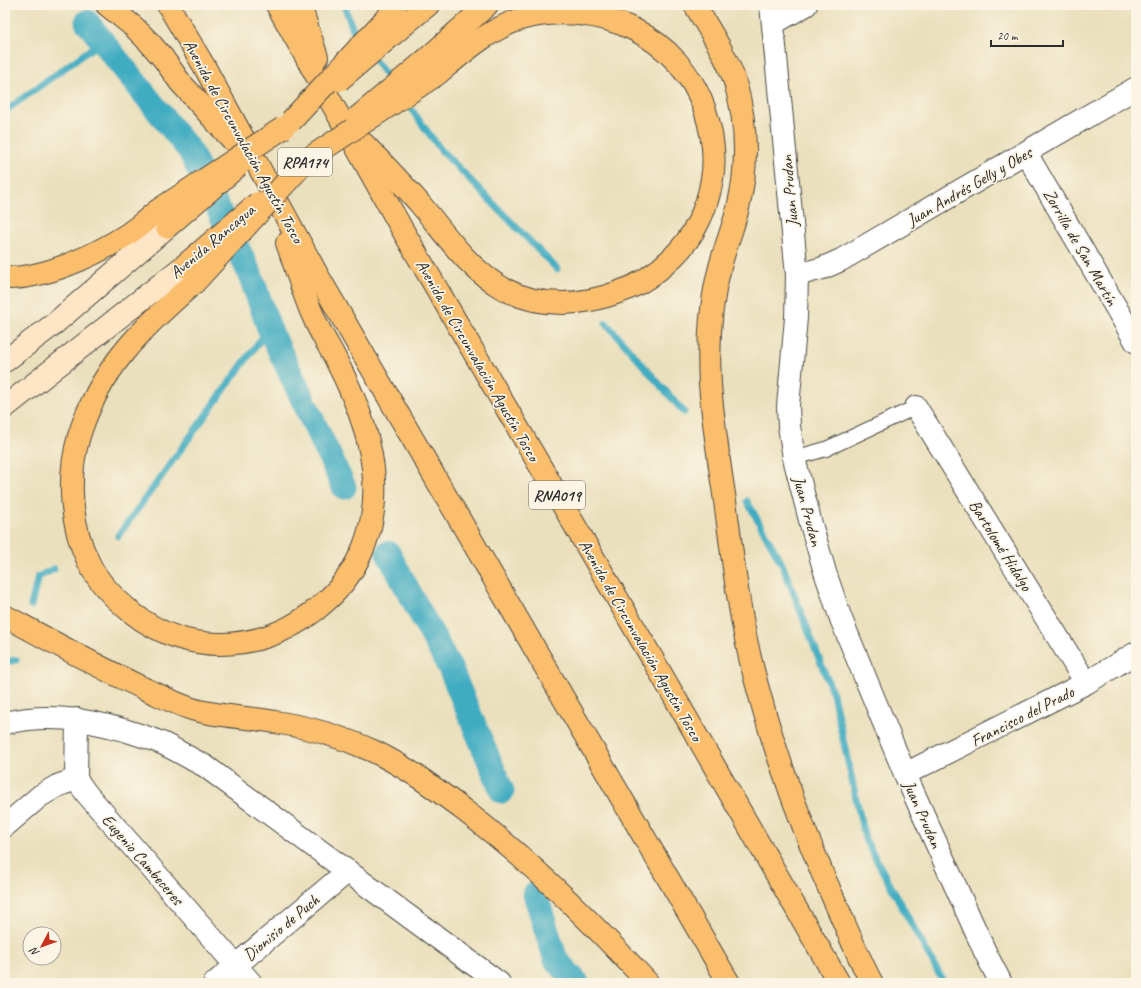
<svg xmlns="http://www.w3.org/2000/svg" width="1141" height="988" font-family="Caveat,sans-serif">
  <style>
    .lines { fill: none; stroke-linecap: round; stroke-linejoin: round }
    .stream { stroke: #41acc1; stroke-width: 7 }
    .canal { stroke: #41acc1; stroke-width: 25 }
    .lane-casing { stroke: #484641; stroke-width: 16 }
    .street-casing { stroke: #484641; stroke-width: 24 }
    .secondary-casing { stroke: #484641; stroke-width: 24 }
    .primary-casing { stroke: #484641; stroke-width: 24 }
    .highway-casing { stroke: #484641; stroke-width: 24 }
    .lane { stroke: #fff; stroke-width: 14 }
    .street { stroke: #fff; stroke-width: 22 }
    .secondary { stroke: #fde5c5; stroke-width: 22 }
    .primary { stroke: #fabe6d; stroke-width: 22 }
    .highway { stroke: #fabe6d; stroke-width: 22 }
    .primary-bridge-casing { stroke: #484641; stroke-width: 24; stroke-linecap: butt }
    .highway-bridge-casing { stroke: #484641; stroke-width: 24; stroke-linecap: butt }
    .primary-bridge { stroke: #fabe6d; stroke-width: 22 }
    .highway-bridge { stroke: #fabe6d; stroke-width: 22 }
    .labels { text-anchor: middle; stroke-width: 3.5; stroke-linejoin: round; paint-order: stroke }
    .shield { fill: #fcf5e5; stroke: #6a6863; stroke-width: 1 }
    .shield-label { font-size: 16px; font-weight: bold; fill: #2b2b2b }
    .street-label { font-size: 17px; fill: #2b2b2b; stroke: #fcf5e5 }
  </style>
  <rect width="100%" height="100%" fill="#fcf5e5"/>
  <filter id="ink" filterUnits="userSpaceOnUse"><feTurbulence type="fractalNoise" baseFrequency=".025" numOctaves="2"/><feDisplacementMap in="SourceGraphic" scale="8" xChannelSelector="R" yChannelSelector="G"/><feConvolveMatrix kernelMatrix="1 2 1 2 8 2 1 2 1" color-interpolation-filters="sRGB"/></filter>
  <filter id="wash" filterUnits="userSpaceOnUse"><feTurbulence type="fractalNoise" baseFrequency=".012" numOctaves="4" result="noise"/><feDisplacementMap in="SourceGraphic" scale="16" xChannelSelector="R" yChannelSelector="G"/><feGaussianBlur stdDeviation="0.9" result="paint"/><feColorMatrix in="noise" values="0 0 0 0 0 0 0 0 0 0 0 0 0 0 0 0 0 1.4 0 .05"/><feComposite in="paint" operator="in"/></filter>
  <g filter="url(#wash)">
    <rect width="100%" height="100%" fill="#eae0bd"/>
    <g class="lines">
      <!-- stream -->
      <g class="stream">
        <path d="M344,5l10,28 7,9"/>
        <path d="M371,55l22,30"/>
        <path d="M403,98l38,52 116,119"/>
        <path d="M5,111l97,-70"/>
        <path d="M606,323l78,89"/>
        <path d="M747,501l35,63 51,130 32,145 79,144"/>
        <path d="M118,536l151,-208"/>
        <path d="M31,606l7,-29 16,-8"/>
        <path d="M5,662l11,-2"/>
      </g>
      <!-- canal -->
      <g class="canal">
        <path d="M87,22l103,129 60,123 19,54 75,159"/>
        <path d="M388,553l62,115 52,123"/>
        <path d="M535,894l21,66 21,23"/>
      </g>
    </g>
  </g>
  <g filter="url(#ink)">
    <g class="lines">
      <defs>
        <path id="lane" d="M794,458l32,-9 90,-42"/>
        <g id="street">
          <path d="M771,5l26,270 -1,43 -8,88 1,20 5,32 17,66 14,48 16,47 64,155 81,180 15,29"/>
          <path d="M774,23l32,-18"/>
          <path d="M1026,153l110,189"/>
          <path d="M797,275l26,-7 18,-8 295,-172"/>
          <path d="M916,407l170,276"/>
          <path d="M77,719l-1,60 10,14 165,190"/>
          <path d="M5,723c40,-10 80,-4 119,7 13,4 27,8 40,14 14,7 27,15 41,22l294,217"/>
          <path d="M905,774l181,-91 50,-30"/>
          <path d="M5,826l35,-30 17,-10 19,-7"/>
          <path d="M215,983l133,-112"/>
        </g>
        <g id="secondary">
          <path d="M5,361l49,-37 113,-97"/>
          <path d="M5,407l179,-141"/>
        </g>
        <g id="primary">
          <path d="M405,24l23,-19"/>
          <path d="M427,59l60,-54"/>
        </g>
        <g id="highway">
          <path d="M107,5l27,22 15,15 14,16 17,24 56,62"/>
          <path d="M168,5l36,61 114,210 411,707"/>
          <path d="M277,5l125,224 250,429 187,325"/>
          <path d="M300,5l17,52"/>
          <path d="M695,5c14,25 31,49 40,77 12,41 13,85 3,126 -5,20 -13,39 -18,59 -10,37 -12,79 -10,117 3,39 9,78 15,117 7,52 13,105 25,157 21,86 51,169 88,251 11,25 21,50 34,74"/>
          <path d="M364,144c19,20 39,40 57,61 25,30 48,65 83,84 37,19 77,17 115,3 21,-7 39,-20 55,-36 21,-21 33,-47 38,-77 4,-23 0,-47 -7,-69 -26,-75 -105,-110 -181,-92 -34,10 -61,35 -88,57"/>
          <path d="M5,278c39,1 91,-23 123,-44 10,-7 20,-15 29,-23"/>
          <path d="M194,283c-52,45 -94,85 -115,153 -12,41 -9,89 10,127 9,19 26,36 42,49 60,48 140,40 195,-11 34,-30 51,-75 48,-121 -2,-41 -18,-81 -37,-118 -7,-15 -17,-29 -23,-44 -11,-24 -18,-50 -27,-75"/>
          <path d="M5,616c46,25 91,50 138,72 16,7 33,16 49,21 27,8 56,8 83,13 34,5 67,15 98,29 34,16 63,38 92,60 67,51 127,111 183,172"/>
        </g>
      </defs>
      <!-- lane casing -->
      <use href="#lane" class="lane-casing"/>
      <!-- street casing -->
      <use href="#street" class="street-casing"/>
      <!-- secondary casing -->
      <use href="#secondary" class="secondary-casing"/>
      <!-- primary casing -->
      <use href="#primary" class="primary-casing"/>
      <!-- highway casing -->
      <use href="#highway" class="highway-casing"/>
      <!-- lane -->
      <use href="#lane" class="lane"/>
      <!-- street -->
      <use href="#street" class="street"/>
      <!-- secondary -->
      <use href="#secondary" class="secondary"/>
      <!-- primary -->
      <use href="#primary" class="primary"/>
      <!-- highway -->
      <use href="#highway" class="highway"/>
      <defs>
        <g id="primary-bridge">
          <path d="M339,80l66,-56"/>
          <path d="M357,118l70,-59"/>
          <path d="M167,227l71,-61"/>
          <path d="M184,266l74,-63"/>
        </g>
        <g id="highway-bridge">
          <path d="M291,121l104,-112"/>
          <path d="M311,157l125,-82"/>
          <path d="M157,211l126,-83"/>
          <path d="M194,283l109,-119"/>
        </g>
      </defs>
      <!-- primary-bridge casing -->
      <use href="#primary-bridge" class="primary-bridge-casing"/>
      <!-- highway-bridge casing -->
      <use href="#highway-bridge" class="highway-bridge-casing"/>
      <!-- primary-bridge -->
      <use href="#primary-bridge" class="primary-bridge"/>
      <!-- highway-bridge -->
      <use href="#highway-bridge" class="highway-bridge"/>
    </g>
  </g>
  <g class="labels">
    <!-- shield labels -->
    <g class="shield">
      <rect x="278" y="148" width="54" height="28" rx="3"/>
      <rect x="529" y="481" width="56" height="28" rx="3"/>
    </g>
    <g class="shield-label">
      <text x="305" y="168">RPA174</text>
      <text x="557" y="501">RNA019</text>
    </g>
    <!-- street labels -->
    <g class="street-label">
      <text transform="translate(244 141) rotate(61)" y="6">Avenida de Circunvalación Agustín Tosco</text>
      <text transform="translate(969 186) rotate(-30)" y="6">Juan Andrés Gelly y Obes</text>
      <text transform="translate(789 191) rotate(-95)" y="6">Juan Prudan</text>
      <text transform="translate(212 241) rotate(-40)" y="6">Avenida Rancagua</text>
      <text transform="translate(1081 247) rotate(60)" y="6">Zorrilla de San Martín</text>
      <text transform="translate(478 360) rotate(60)" y="6">Avenida de Circunvalación Agustín Tosco</text>
      <text transform="translate(808 511) rotate(75)" y="6">Juan Prudan</text>
      <text transform="translate(1001 545) rotate(58)" y="6">Bartolomé Hidalgo</text>
      <text transform="translate(641 640) rotate(60)" y="6">Avenida de Circunvalación Agustín Tosco</text>
      <text transform="translate(1022 716) rotate(-27)" y="6">Francisco del Prado</text>
      <text transform="translate(923 814) rotate(66)" y="6">Juan Prudan</text>
      <text transform="translate(143 859) rotate(49)" y="6">Eugenio Cambeceres</text>
      <text transform="translate(281 927) rotate(-40)" y="6">Dionisio de Puch</text>
    </g>
  </g>
  <!-- margin -->
  <rect width="1141" height="988" fill="none" stroke="#fcf5e5" stroke-width="20"/>
  <!-- north arrow -->
  <g transform="translate(42 946) rotate(229)"><circle r="19" fill="#fcf5e5" stroke="#a8a49b"/>
  <path d="M0-3L7 15L0 10L-7 15Z" fill="#c8321e"/>
  <text y="-6" font-size="11" font-weight="bold" text-anchor="middle" fill="#2b2b2b">N</text>
  </g>
  <!-- scale -->
  <path d="M991 40v6h72v-6" fill="none" stroke="#2b2b2b" stroke-width="2"/>
  <text x="997" y="40" font-size="12" fill="#2b2b2b" stroke="#fcf5e5" stroke-width="3" paint-order="stroke">20 m</text>
</svg>
